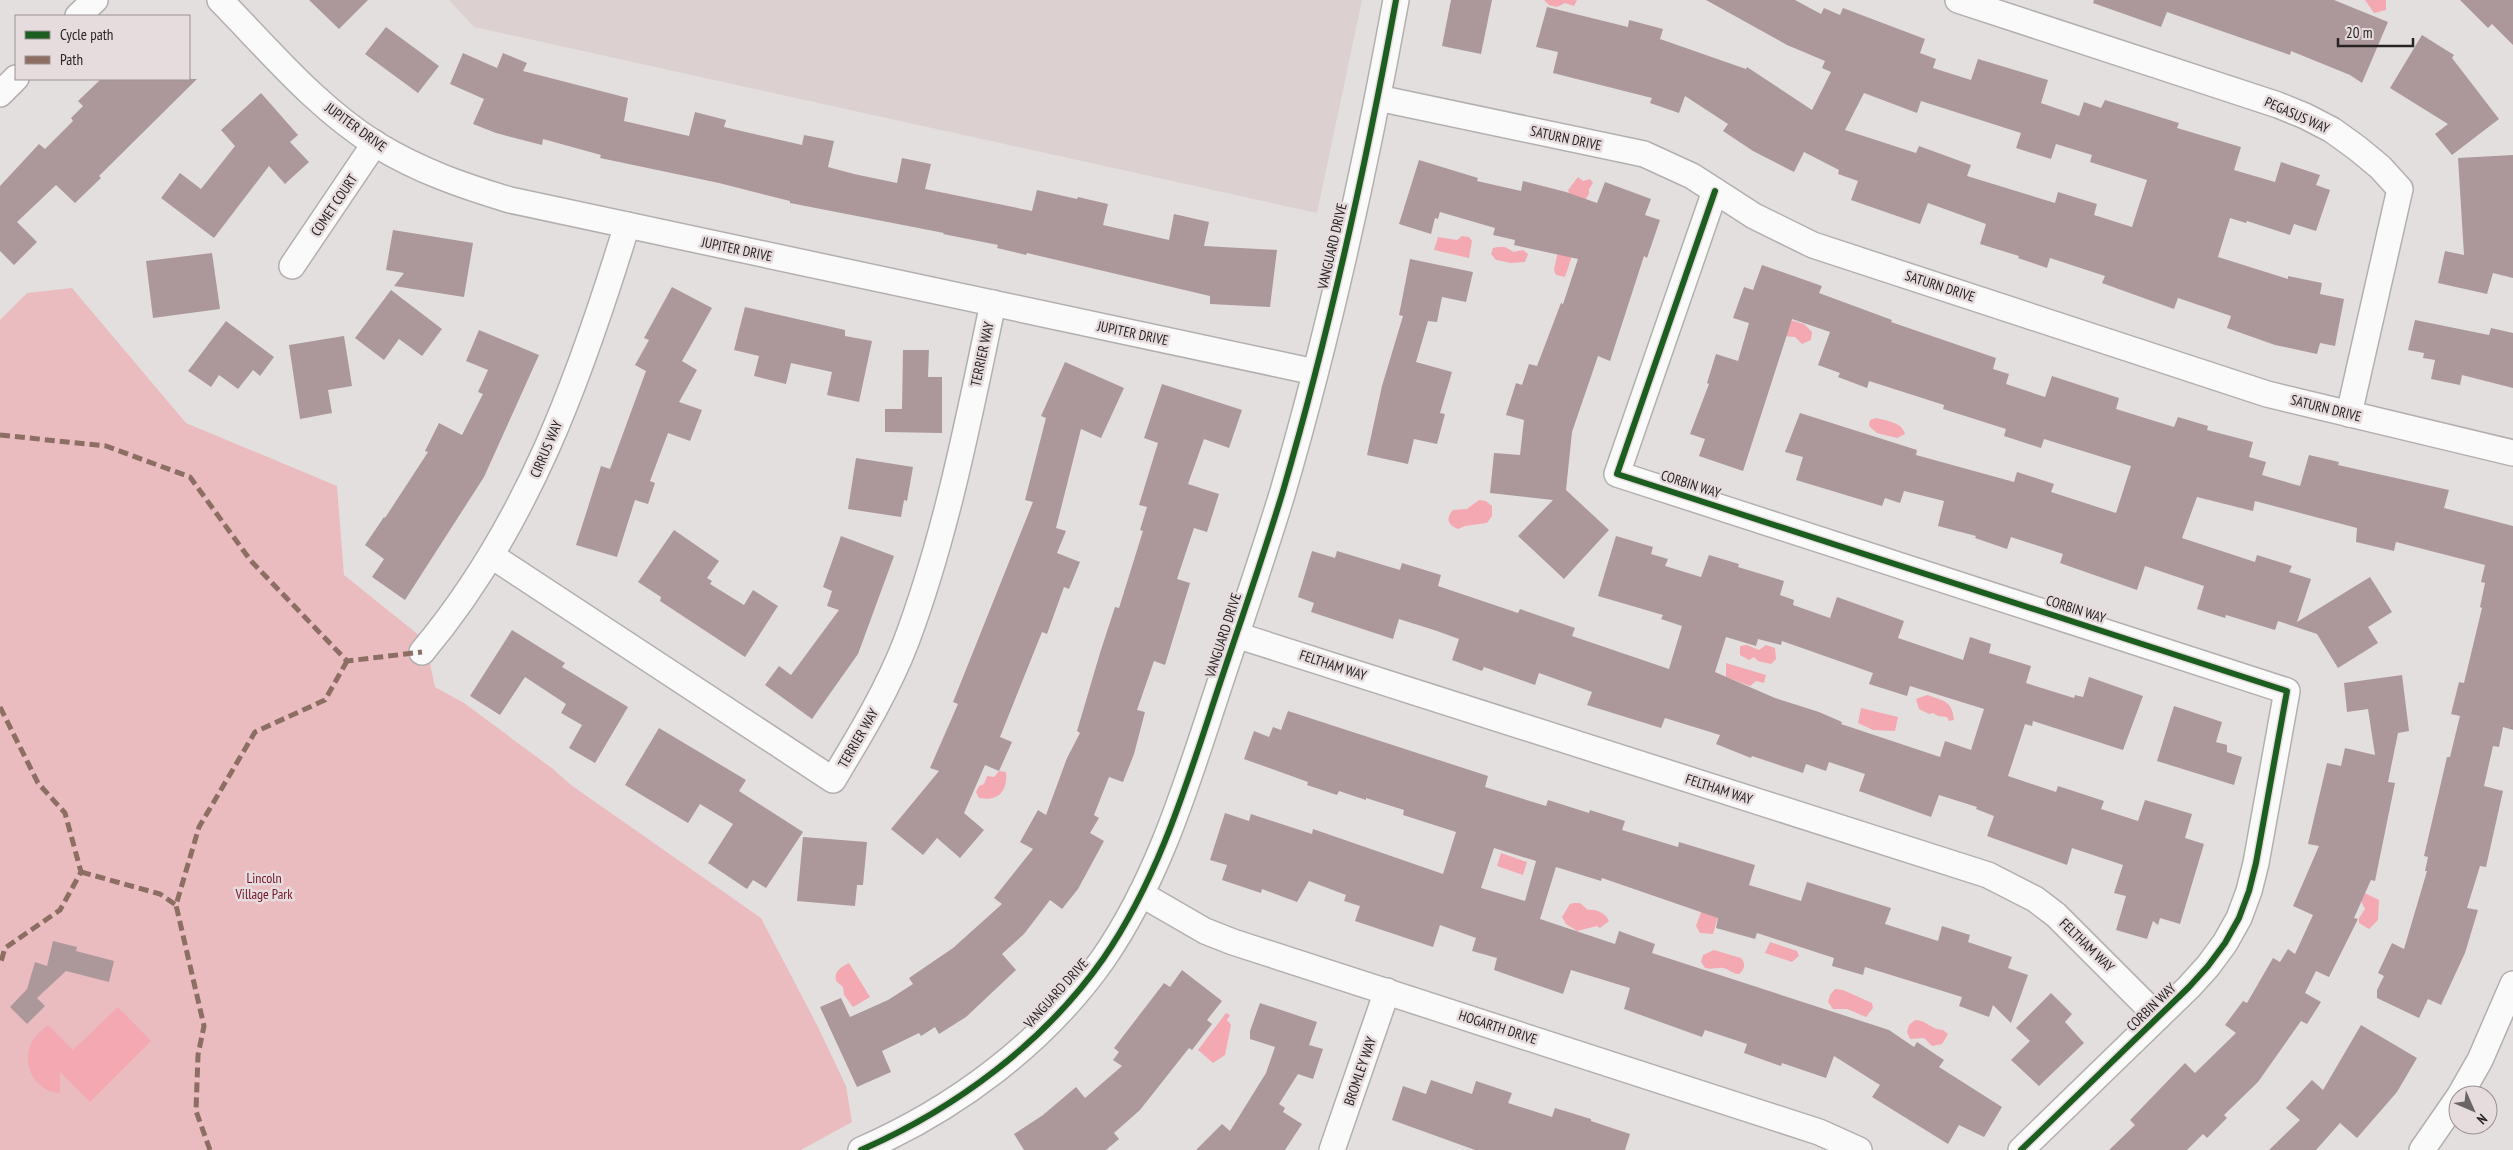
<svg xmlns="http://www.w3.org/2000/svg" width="2513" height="1150" font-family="'PT Sans Narrow',sans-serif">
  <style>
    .built { fill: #dcd0d0 }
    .green { fill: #eabcc0 }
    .water { fill: #f4a8b1 }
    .building { fill: #ac989b; fill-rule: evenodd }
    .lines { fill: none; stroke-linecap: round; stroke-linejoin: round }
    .street-casing { stroke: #b3afaf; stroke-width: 28 }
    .street { stroke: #fbfafa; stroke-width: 25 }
    .quiet { stroke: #8d6e63; stroke-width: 5; stroke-dasharray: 10 5; stroke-linecap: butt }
    .cycleway-casing { stroke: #e7dcdd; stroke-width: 9 }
    .cycleway { stroke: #1b5e20; stroke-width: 6 }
    .labels { text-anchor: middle; stroke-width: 5; stroke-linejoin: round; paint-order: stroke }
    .street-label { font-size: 14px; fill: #282425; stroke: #e7dcdd }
    .park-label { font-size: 14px; fill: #73142b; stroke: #e7dcdd }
  </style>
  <rect width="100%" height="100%" fill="#e4dfdf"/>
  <!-- built -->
  <path class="built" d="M449,0h913l-45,213 -843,-186z"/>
  <!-- green -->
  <path class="green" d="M72,288l114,135 151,63 7,89 81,65 10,47 29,16 89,66 18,16 190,133 56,107 29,61 6,36 -51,28h-801v-830l27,-27z"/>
  <!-- water -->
  <g class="water">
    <path d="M1544,0h33l-3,6 -9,-3 -8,4 -8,-2z"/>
    <path d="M2365,0h21v10l-12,3z"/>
    <path d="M1578,177l5,4 7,-2 3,4 -4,6v5l-4,6 -14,-2 -3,-8z"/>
    <path d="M1462,236l7,1 3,4 -3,17 -35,-8 4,-13 19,3z"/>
    <path d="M1559,246l13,10 -7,21 -9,-2 -2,-5z"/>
    <path d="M1498,247h7l9,5 9,-2 5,4 -3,8 -14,1 -15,-3 -5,-6 2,-6z"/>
    <path d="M1783,318l21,6 8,8 -1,8 -9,4 -7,-7 -13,-1z"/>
    <path d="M1876,418c11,3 26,4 29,16l-8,4 -20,-5 -8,-7 1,-6z"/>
    <path d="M1479,500l7,1 6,5v10l-5,7 -22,3 -7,3c-10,-4 -13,-10 -5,-19l14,-1z"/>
    <path d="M1747,645l12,5 7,-5 9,3 1,11 -5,5 -13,-3 -4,-4 -5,3 -9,-5v-9z"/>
    <path d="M1726,663l40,12 -2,8 -8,-2 -6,5 -24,-9z"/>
    <path d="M1927,695c18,6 25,6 27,25l-5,1 -2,-4 -9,-1 -5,-3 -4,1 -10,-5 -3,-10z"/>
    <path d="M1861,708l37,9 -3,14 -22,-1 -15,-7z"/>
    <path d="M999,771l7,1c2,19 -8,30 -27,26l-3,-6 3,-6 5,-2 3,-8 7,1z"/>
    <path d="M1501,853l26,9 -4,13 -26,-9z"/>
    <path d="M2365,893l14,7 -1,20 -9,9 -10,-6v-5l6,-9 -4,-8z"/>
    <path d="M1574,903h6l8,7c9,-1 17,3 21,11l-9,7 -3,-2 -20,5 -11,-7 -4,-7 8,-13z"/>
    <path d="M1704,904l14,12 -5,18 -13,-1 -4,-7z"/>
    <path d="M1770,942l27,9 2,5 -7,6 -27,-9z"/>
    <path d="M1714,950l27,8c5,6 4,11 -2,16 -7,0 -10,-5 -16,-6 -7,-1 -11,2 -18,0l-4,-6 2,-7z"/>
    <path d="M849,963l21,34 -17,10 -9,-12 -1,-8 -7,-6c-2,-10 4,-13 13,-18z"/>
    <path d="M1835,989l8,1 29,13 1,5 -7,9 -19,-8h-14l-5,-7 2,-7z"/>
    <path d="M118,1007l33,34 -61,61 -30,-30v21c-23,-1 -38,-25 -30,-47 3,-9 11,-15 18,-21l25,25z"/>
    <path d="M1226,1013l4,2 -3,5 4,5 -6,30 -12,8 -15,-13z"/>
    <path d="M1915,1020c12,0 16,10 28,10l5,4 -6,10 -10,2 -8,-8 -14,1 -3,-7 2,-7z"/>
  </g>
  <!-- building -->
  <g class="building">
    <path d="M309,0h59l-29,29z"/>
    <path d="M1451,0h41l-11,54 -39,-8z"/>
    <path d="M1706,0h89l26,14 3,-6 16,7 3,-7 82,31 -5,14 16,6 -3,9 38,12 7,-21 70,21 -7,23 38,13 5,-14 17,6 4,-8 74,23 -2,5 64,19 -7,23 41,12 6,-20 39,13 -4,10 14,5 -14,41 -22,-7 -4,11 -43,-14 -1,2 -16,-5 -12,39 70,22v-3l34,7 -2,11 24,5 -9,47 -15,-3 -3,11 -42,-9 -48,-17 4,-12 -53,-18 -4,11 -72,-26 3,-7 -55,-18 -3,10 -29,-10 1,-2 -39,-12 6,-20 -58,-21 -8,21 -69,-24 7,-19 -20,-7 1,-4 -35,-18 -10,20 -41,-21 -30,-20 5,-7 -43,-28 -6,17 -29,-10 2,-5 -99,-25 5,-21 -22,-5 11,-40 81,20 1,-7 34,9 -3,10 86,30 1,-2 65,43 19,-38 -9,-4 3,-7 -38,-16zM1864,93l53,20 4,-12 100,32 -5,15 35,11 5,-15 36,11 -2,7 57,18 -15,47 -38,-12 3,-11 -39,-12 -3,11 -88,-27 4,-11 -52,-19 -3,7 -71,-23z"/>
    <path d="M2094,0h240l54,22 -26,61 -12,-8 -59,-24 -1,4 -123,-43 -6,15 -68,-24z"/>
    <path d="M2460,0h53v45l-21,-21 -4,4z"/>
    <path d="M386,27l53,39 -21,27 -53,-39z"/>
    <path d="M2422,35l32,20 -2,3 47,61 -47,36 -17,-21 13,-10 -58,-36z"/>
    <path d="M463,53l34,15 6,-15 24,10 -4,8 105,27 -4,23 65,15 6,-24 31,8 -2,7 78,18 2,-10 30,6 -6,26 26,7 43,9 5,-25 29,6 -6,25 107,22 5,-21 40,9 1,-2 30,7 -5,21 66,15 5,-26 35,8 -5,24 73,4 -7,57 -60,-3v-8l-183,-43 -1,2 -29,-7 1,-3 -55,-11 1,-1 -154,-30v-2l-71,-18 -119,-25 1,-3 -58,-16 -1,6 -46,-12 -23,-9 11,-25 -34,-15z"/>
    <path d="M101,79h96l-98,97 2,2 -26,25 -19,-18 -39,37 20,20 -23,23 -14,-14v-65l39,-42 6,5 28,-28 -2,-3 12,-12 -5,-5z"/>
    <path d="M261,93l37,42 -8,7 19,20 -24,22 -16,-18 -55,72 -53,-40 19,-25 21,16 34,-43 -14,-16z"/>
    <path d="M2513,155v123l-20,-5 -6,21 -49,-11 7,-32 19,4 -6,-97z"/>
    <path d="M1419,160l59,18 -1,3 44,10 2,-10 43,11 31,11 8,-21 46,17 -6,16 15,5 -13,38 -3,-2 -34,105 -12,-5 -26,76 -6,58 43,40 -45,49 -46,-43 35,-36 -63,-7 4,-40 26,2 4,-35 -18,-5 10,-32 6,2 7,-21 8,2 24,-63 2,1 15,-45 -64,-14 1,-5 -22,-5 2,-7 -55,-16 -2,7 -3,-1 -4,16 -32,-10z"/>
    <path d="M393,230l80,13 -9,54 -70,-11 10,-13 -18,-3z"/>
    <path d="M212,253l8,56 -67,9 -7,-57z"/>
    <path d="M1410,259l63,13 -7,30 -24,-5 -5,25 -9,-1 -12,41 36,10 -12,41 5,1 -8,30 -23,-5 -6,25 -41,-9 15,-69 21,-70 -4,-1z"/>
    <path d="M1762,265l60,21 -3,7 73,27 -1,2 105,36 -3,11 16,5 -3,10 39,13 7,-21 67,22 -3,11 58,18 4,-10 30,9 -1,4 46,12 -4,15 17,5 -4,13 38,11 9,-31 30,7 -1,3 111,25 -5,18 69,18v204l-10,-3 -4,20 -6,-1 -9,40 19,5 -17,76 -6,-1 -13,42 11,2 -13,43 -24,52 -13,-6 -9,19 -42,-20v-8l7,-14 -6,-3 14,-30 12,6 23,-78h-2l3,-14 -4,-1 23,-99h3l10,-41 -9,-2 8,-32 5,1 18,-75 -2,-1 5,-24 -4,-1 4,-17 -89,-23 -2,9 -38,-9 1,-14 -102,-27 -2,10 -56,-14 -15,41 73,24 2,-7 35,11 -3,6 22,7 -14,43 73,-45 22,35 -24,15 10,16 -40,25 -21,-34 -39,-13 -3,9 -49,-15 -1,3 -28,-9 7,-23 -59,-20 -8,24 -77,-27 3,-9 -52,-17 -4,12 -32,-11 1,-2 -38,-10 6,-25 -40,-10 -4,12 -15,-5 -3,8 -86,-26 7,-23 -18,-5 15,-39 117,37 -1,5 98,27 3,-10 37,12 -3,8 65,21 15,-47 -87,-27 -3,9 -37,-12 2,-7 -63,-20 1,-4 -75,-24 -2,7 -29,-11 2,-4 -22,-8 12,-33 -38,-13 -49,152 -44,-15 6,-17 -15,-5 19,-50 -2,-1 9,-29 22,7 11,-38 -16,-5 11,-31 9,3z"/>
    <path d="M672,287l40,21 -30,53 15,9 -18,32 23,8 -12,31 -22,-8 -18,48 5,2 -7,21 -13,-4 -18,57 -41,-12 25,-79 9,3 36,-98 -11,-6 14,-25 -5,-2z"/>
    <path d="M391,290l51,39 -20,27 -23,-17 -15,21 -29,-22z"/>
    <path d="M745,307l100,23v6l27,5 -13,61 -32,-7 5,-23 -41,-9 -5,21 -32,-8 5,-20 -25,-6z"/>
    <path d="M2415,320l74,15 2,-7 22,5v55l-51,-13 -2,10 -29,-6 4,-19 -12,-2 1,-5 -16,-3z"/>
    <path d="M226,321l48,36 -14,19 -7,-6 -15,19 -19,-14 -8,12 -23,-16z"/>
    <path d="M479,330l60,25 -55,122 -79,123 -33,-23 12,-18 -19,-14 19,-28 1,1 43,-66 -3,-1 14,-28 23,12 21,-41 -5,-2 10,-22 -22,-9z"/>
    <path d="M344,336l8,50 -24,4 4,23 -32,6 -11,-74z"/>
    <path d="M903,350h26l-1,27h14v56l-57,-1v-23h17z"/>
    <path d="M1065,362l59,26 -23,50 -20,-9 -25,99 10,3 -9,22 23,9 -11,27 -5,-2 -17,47 -5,-2 -42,105 12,5 -13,29 -14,-6 -21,48 20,17 -24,28 -23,-20 -14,17 -32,-26 48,-58 -9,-3 28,-64 -5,-2 80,-200 -8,-2 21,-82 -5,-2z"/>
    <path d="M1162,384l80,26 -13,38 -25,-9 -16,45 31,10 -12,38 -13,-4 -17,51 13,4 -25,82 -11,-4 -17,49 8,2 -11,42 -11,28 -14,-5 -15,38 5,3 -9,15 14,8 -26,48 -16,20 -12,-9 -26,34 -22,20 14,16 -50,47 -27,17 -4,-7 -14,9 -2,-3 -37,18 9,21 -34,15 -37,-80 21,-9 9,19 38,-17 25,-16 -4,-6 44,-30 49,-44 -8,-6 39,-49 -13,-7 18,-32 8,5 21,-57 13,-25 -3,-2 23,-78 15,-46 4,1 24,-77 -3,-1 7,-23 -8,-2 19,-62 -14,-5z"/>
    <path d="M856,458l57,9 -6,34 -3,-1 -3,17 -53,-8z"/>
    <path d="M674,530l45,31 -12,17 5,3 -2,3 34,21 9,-15 25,16 -33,51 -85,-56 1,-4 -23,-15z"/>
    <path d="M841,536l53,20 -36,98 -46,65 -47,-34 14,-19 12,9 48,-65 -12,-4 5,-15 -9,-4z"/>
    <path d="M1616,536l37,11 -2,7 17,5 -3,7 36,11 8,-22 30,9 -1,3 46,14 -4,14 14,5 -1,5 37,13 7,-21 67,24 -6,17 65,22 7,-23 21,7 -2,9 42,13 -5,17 48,15 1,-3 8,2 6,-20 54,19 -20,54 -90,-29 -1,5 -7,-2 -17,52 48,16 2,-6 46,15 -3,8 37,12 7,-21 47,14 -7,24 19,6 -24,80 -20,-6 -2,7 -5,-4 -6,18 -31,-9 10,-34 -12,-3 9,-28 -51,-17 -5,17 -80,-29 7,-20 -18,-7 1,-2 -38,-12 -8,22 -72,-26 6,-17 -36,-12 -3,9 -20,-7 -3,9 -51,-17 -1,2 -35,-14 4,-9 -55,-17 -4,10 -74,-23 5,-13 -53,-19 -4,12 -51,-18 -2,4 -30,-11 7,-21 -22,-8 -38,-12 -6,20 -82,-27 3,-9 -16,-6 14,-46 23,7 2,-7 63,19 2,-7 39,12 -3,11 80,27 2,-4 55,19 -3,8 97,33 13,-43 -21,-7 2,-4 -65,-19zM1726,637l30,9 2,-7 23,6 1,-4 91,32 -4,11 38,12 3,-10 74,23 -13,41 -26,-9 -5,16 -99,-33 1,-2 -23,-10 -44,-14 -60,-26z"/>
    <path d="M512,630l53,33 -3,4 66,40 -33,56 -26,-15 13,-23 -21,-12 5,-9 -41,-27 -25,38 -30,-19z"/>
    <path d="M2402,675l7,56 -11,2 -10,49 7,1 -20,98 -4,-1 -17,38 4,1 -29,58 -13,-6 -11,22 16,9 -14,22 -6,-3 -43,61 -34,33 3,3 -20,20 -4,-4 -16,16h-78l26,-25 -5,-5 55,-57 10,10 41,-40 -11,-8 18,-24 4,2 26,-45 7,4 8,-13 7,5 18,-39 -20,-9 26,-60 -11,-2 19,-81 14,3 4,-18 30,7 -7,-46 -21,3 -3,-29z"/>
    <path d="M2174,706l48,16 -6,20 11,3v7l15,5 -8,28 -77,-24z"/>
    <path d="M1288,711l200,65 -3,11 61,19 2,-6 41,13 1,-3 35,11 -3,9 56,17 1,-5 76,23 -6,20 52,16 6,-19 84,26 -6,16 53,17 4,-15 28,9 -2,7 44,15 -4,11 20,7 -17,48 -18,-18 -4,12 -30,-11 3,-9 -97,-30 -2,8 -31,-9 2,-8 -77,-25 -2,6 -39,-11 2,-10 -116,-40 -1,3 -45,-14 -16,52 75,25 4,-13 36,13 -3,9 237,77 25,17 3,-5 27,18 -5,7 63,40 -18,30 -25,-12 -11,19 -76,-47 8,-12 -46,-29 -8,22 -44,-15 -1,3 -37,-13 3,-9 -42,-14 -3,7 -78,-28 6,-21 -59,-18 -8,24 -69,-24 3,-12 -25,-7 4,-13 -36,-13 -7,22 -78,-26 5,-15 -16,-5 2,-6 -37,-14 -12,21 -35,-13 -1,4 -39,-13 5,-15 -17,-5 15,-47 24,8 2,-7 61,20 1,-5 130,45 13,-42 -53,-17 1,-5 -38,-12v2l-27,-9 -2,4 -30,-10 1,-3 -64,-23 10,-28 15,6 4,-10 8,3zM1494,848l42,13 -11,40 -44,-13z"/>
    <path d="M659,728l87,52 -7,11 64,41 -37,56 -13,-8 -6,9 -39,-26 25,-39 -33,-20 -12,19 -63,-38z"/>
    <path d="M803,837l64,5 -4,43h-6l-2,21 -58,-5z"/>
    <path d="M53,941l24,6 -1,4 38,10 -5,21 -43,-11 -29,27 8,8 -18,18 -17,-17 17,-18 8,-27 12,4z"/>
    <path d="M1182,970l40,31 -15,19 5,4 -20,26 -3,-2 -49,62 -26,23 5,6 -13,11h-82l-10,-16 29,-19 33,-28 9,11 37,-32 -9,-6 6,-8 -5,-4 50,-65 6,4z"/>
    <path d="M2051,993l21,21 -7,8 19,21 -45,43 -28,-26 19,-19 -14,-13z"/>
    <path d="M1260,1003l57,19 -8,23 14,4 -10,30 -15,-5 -19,30 6,4 -2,4 19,12 -17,26h-89l26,-26 8,7 36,-58 9,-26 -25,-8v-8z"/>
    <path d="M2361,1025l56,33 -20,34 -40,46 -17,-15 -24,27h-47l31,-30 -14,-12 26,-28 11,10z"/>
    <path d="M1431,1080l41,14 4,-13 36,12 -4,10 44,14 3,-9 36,11v2l39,13 -5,16h-150l-83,-30 11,-34 23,8z"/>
  </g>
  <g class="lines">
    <defs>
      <g id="street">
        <path d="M220,0c49,50 97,108 157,145 43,26 86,41 133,55l805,172"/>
        <path d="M1958,0l320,105 27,11 27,14 25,18 23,19 20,22 -51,225"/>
        <path d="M78,16l17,-16"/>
        <path d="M0,94l16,-16"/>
        <path d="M1378,98l266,56 48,22 62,40 59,29 454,149 246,59"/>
        <path d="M1715,191l-98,283 670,217 -31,172 -7,28 -10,27 -14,25 -17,23 -19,21 -168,163"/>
        <path d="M292,266l83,-123"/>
        <path d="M492,556l341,224c27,-45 54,-89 73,-138 41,-109 63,-225 87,-339"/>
        <path d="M1236,635l752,240 47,24 21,16 102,102"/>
        <path d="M422,652c105,-125 158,-274 205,-427"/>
        <path d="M1141,894l64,37 28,11 586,190 40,18"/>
        <path d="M2460,1095l20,-35 33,-76"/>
        <path d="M861,1150c94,-41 183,-107 242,-191 58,-84 86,-183 118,-279 21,-63 43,-126 62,-189 47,-161 83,-326 113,-491"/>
        <path d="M1332,1150l55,-159"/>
        <path d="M2422,1150l36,-52"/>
      </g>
    </defs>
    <!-- street casing -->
    <use href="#street" class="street-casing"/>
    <!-- street -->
    <use href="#street" class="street"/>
    <!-- quiet -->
    <g class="quiet">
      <path d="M0,435l106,11 84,31 61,84 96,100 75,-9"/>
      <path d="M0,707l38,76 27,30 16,59 -21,38 -55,38 -5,17"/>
      <path d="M81,872l79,22 16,11"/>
      <path d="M210,1150l-14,-39 2,-56 6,-29 -28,-121 23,-78 56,-95 70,-32 22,-39"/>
    </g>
    <defs>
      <g id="cycleway">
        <path d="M1715,191l-98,283 670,217 -31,172 -7,28 -10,27 -14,25 -17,23 -19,21 -168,163"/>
        <path d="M861,1150c94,-41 183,-107 242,-191 58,-84 86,-183 118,-279 21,-63 43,-126 62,-189 47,-161 83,-326 113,-491"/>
      </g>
    </defs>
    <!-- cycleway casing -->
    <use href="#cycleway" class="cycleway-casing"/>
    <!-- cycleway -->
    <use href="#cycleway" class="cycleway"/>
  </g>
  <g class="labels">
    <!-- street labels -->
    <g class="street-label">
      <text transform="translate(2297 115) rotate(24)" y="5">PEGASUS WAY</text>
      <text transform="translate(356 127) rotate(36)" y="5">JUPITER DRIVE</text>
      <text transform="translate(1566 138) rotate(12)" y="5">SATURN DRIVE</text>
      <text transform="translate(334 205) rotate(-56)" y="5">COMET COURT</text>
      <text transform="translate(1332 246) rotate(-77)" y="5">VANGUARD DRIVE</text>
      <text transform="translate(737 249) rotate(12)" y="5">JUPITER DRIVE</text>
      <text transform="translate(1940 286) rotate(18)" y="5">SATURN DRIVE</text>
      <text transform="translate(1133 333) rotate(12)" y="5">JUPITER DRIVE</text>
      <text transform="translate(982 354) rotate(-78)" y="5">TERRIER WAY</text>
      <text transform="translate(2326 408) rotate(14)" y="5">SATURN DRIVE</text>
      <text transform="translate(546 449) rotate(-67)" y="5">CIRRUS WAY</text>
      <text transform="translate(1691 484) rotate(18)" y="5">CORBIN WAY</text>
      <text transform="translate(2076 609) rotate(18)" y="5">CORBIN WAY</text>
      <text transform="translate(1223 635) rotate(-72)" y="5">VANGUARD DRIVE</text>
      <text transform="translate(1333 665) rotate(18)" y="5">FELTHAM WAY</text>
      <text transform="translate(858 738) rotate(-60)" y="5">TERRIER WAY</text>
      <text transform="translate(1719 789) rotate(18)" y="5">FELTHAM WAY</text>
      <text transform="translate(2087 945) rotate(44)" y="5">FELTHAM WAY</text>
      <text transform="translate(1056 993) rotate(-48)" y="5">VANGUARD DRIVE</text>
      <text transform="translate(2151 1007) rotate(-44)" y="5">CORBIN WAY</text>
      <text transform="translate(1498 1027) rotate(18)" y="5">HOGARTH DRIVE</text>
      <text transform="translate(1360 1071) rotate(-71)" y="5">BROMLEY WAY</text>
    </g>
    <!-- park labels -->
    <g class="park-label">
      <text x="264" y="883">Lincoln<tspan x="264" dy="16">Village Park</tspan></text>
    </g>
  </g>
  <!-- legend -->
  <rect x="15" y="15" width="175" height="65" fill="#e7dcdd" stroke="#9b9293"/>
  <rect x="25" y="31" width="25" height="8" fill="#1b5e20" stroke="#9b9293"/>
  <text x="60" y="40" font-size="15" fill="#282425">Cycle path</text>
  <rect x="25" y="56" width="25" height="8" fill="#8d6e63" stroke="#9b9293"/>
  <text x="60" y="65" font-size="15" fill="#282425">Path</text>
  <!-- north arrow -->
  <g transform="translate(2473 1110) rotate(135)"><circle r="24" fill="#e7dcdd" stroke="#9b9293"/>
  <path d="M0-4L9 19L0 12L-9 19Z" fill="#6a6566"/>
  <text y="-8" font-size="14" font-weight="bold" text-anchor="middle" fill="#282425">N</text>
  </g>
  <!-- scale -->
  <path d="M2338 38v8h75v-8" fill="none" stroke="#282425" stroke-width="2.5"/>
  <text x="2346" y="38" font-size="15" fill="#282425" stroke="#e7dcdd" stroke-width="4" paint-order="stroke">20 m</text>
</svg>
